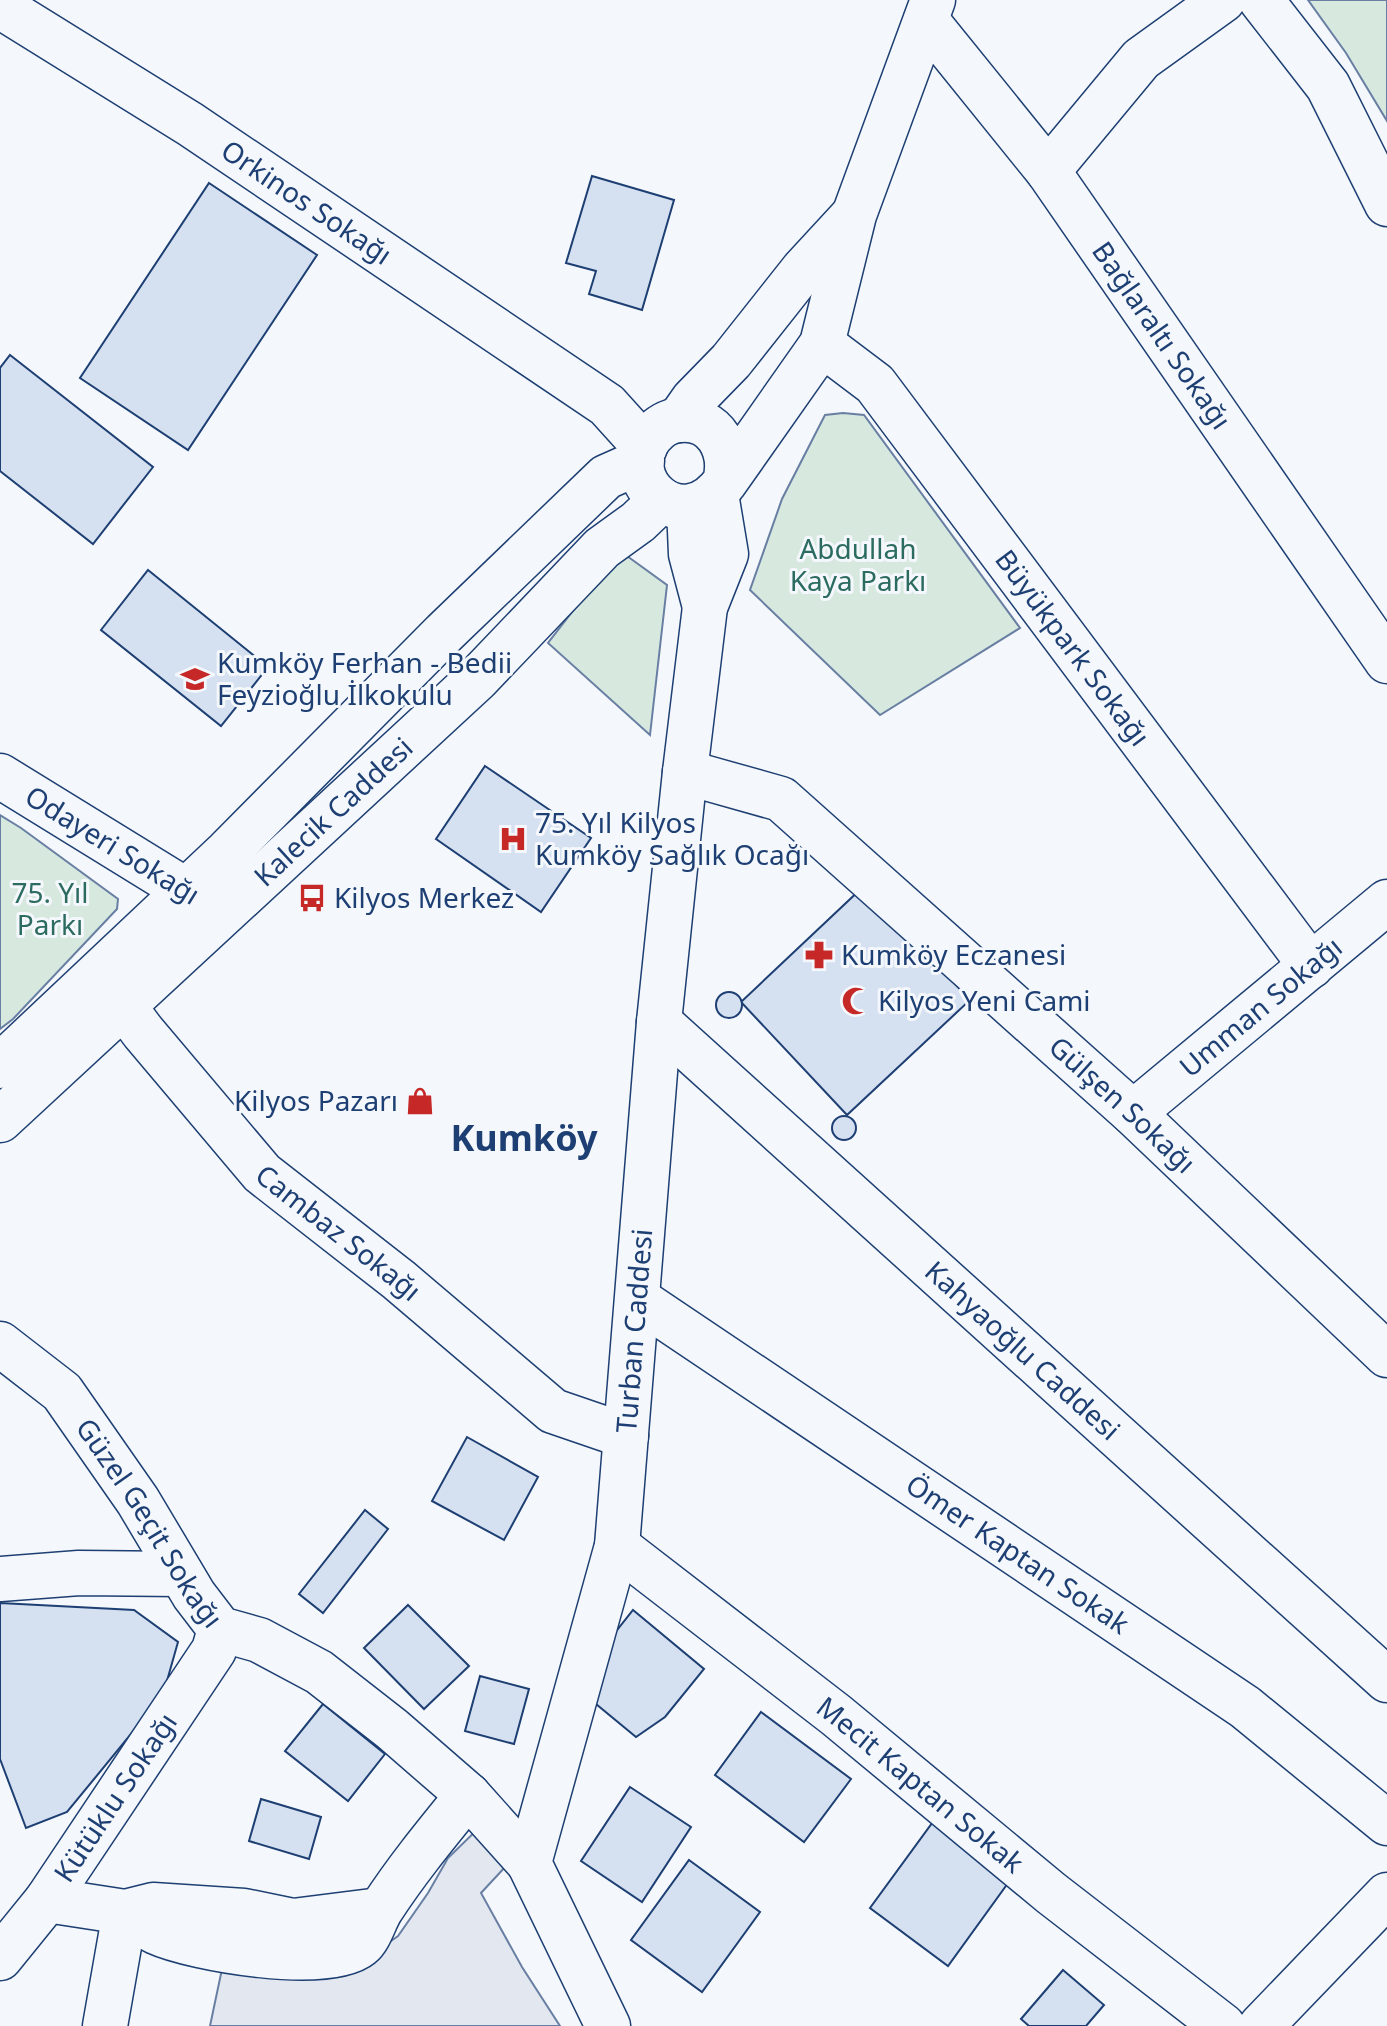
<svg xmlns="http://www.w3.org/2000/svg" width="1387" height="2026" font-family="'Noto Sans',sans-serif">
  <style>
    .green { fill: #d7e8df; stroke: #687fa3; stroke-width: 2 }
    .parking { fill: #e3e8f0; stroke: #687fa3; stroke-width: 2 }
    .building { fill: #d5e0f0; stroke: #1d3f73; stroke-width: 2 }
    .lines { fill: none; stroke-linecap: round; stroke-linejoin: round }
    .minor-casing { stroke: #1d3f73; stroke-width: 47 }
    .major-casing { stroke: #1d3f73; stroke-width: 47 }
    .minor { stroke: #f4f7fb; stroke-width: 44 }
    .major { stroke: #f4f7fb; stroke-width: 44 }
    .labels { text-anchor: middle; stroke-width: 6; stroke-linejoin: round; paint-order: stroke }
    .street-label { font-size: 28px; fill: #1d3f73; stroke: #f4f7fb }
    .park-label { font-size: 28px; fill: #2c6c60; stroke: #f4f7fb }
    .poi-label { font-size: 28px; fill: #1d3f73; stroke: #f4f7fb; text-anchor: start }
    .district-label { font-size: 36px; font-weight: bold; fill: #1d3f73; stroke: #f4f7fb }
  </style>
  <rect width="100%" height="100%" fill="#f4f7fb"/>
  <!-- green -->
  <g class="green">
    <path d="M1308,0h79v121l-41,-68z"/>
    <path d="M843,413l21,2 156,213 -140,87 -130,-125 32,-91 43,-84z"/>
    <path d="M627,556l40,29 -17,150 -102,-92 52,-67z"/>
    <path d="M0,815l21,13 97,71 -1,10 -104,110 -13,10z"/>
  </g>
  <!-- parking -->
  <path class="parking" d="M490,1817l30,34 -39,42 41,74 38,59h-350l12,-57 125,3 51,-36 30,-43 20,-35z"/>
  <!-- building -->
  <g class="building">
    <path d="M592,176l82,24 -32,110 -53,-16 7,-23 -30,-8z"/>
    <path d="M209,183l108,72 -129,195 -108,-72z"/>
    <path d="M10,355l143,112 -60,77 -93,-73v-103z"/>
    <path d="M148,570l120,97 -47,59 -120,-96z"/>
    <path d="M485,766l106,72 -50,74 -105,-73z"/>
    <path d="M864,886l106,114 -123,115 -106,-113z"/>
    <circle cx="729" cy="1005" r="13"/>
    <circle cx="844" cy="1128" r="12"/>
    <path d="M467,1437l71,40 -34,63 -72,-39z"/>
    <path d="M365,1510l23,19 -65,84 -24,-19z"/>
    <path d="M0,1603l134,7 44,32 -15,53 -96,117 -41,16 -26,-69z"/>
    <path d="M408,1605l61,61 -45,43 -60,-61z"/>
    <path d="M633,1610l71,59 -39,48 -29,20 -40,-33 -1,-46z"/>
    <path d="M480,1676l49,13 -15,55 -49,-13z"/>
    <path d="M323,1704l62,50 -37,47 -63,-50z"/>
    <path d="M761,1712l90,67 -47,63 -89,-67z"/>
    <path d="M630,1787l61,40 -49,75 -61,-41z"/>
    <path d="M261,1799l60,18 -12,42 -60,-18z"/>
    <path d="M938,1815l78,57 -68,94 -78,-58z"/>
    <path d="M689,1860l71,52 -58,80 -71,-52z"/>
    <path d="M1063,1970l41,35 -18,21h-57l-8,-7z"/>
  </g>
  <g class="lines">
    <defs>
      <g id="minor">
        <path d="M1261,0l67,86 59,118"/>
        <path id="s1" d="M0,6l190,118 417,281 38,42"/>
        <path id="s2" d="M926,20l122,151 339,490"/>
        <path d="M1048,171l93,-112 82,-59"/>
        <path id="s3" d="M822,344l53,40 436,582"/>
        <path id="s4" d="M685,772l96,27 352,314 254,242"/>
        <path id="s5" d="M0,776l216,133"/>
        <path id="s6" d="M102,977l41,55 119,141 137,107 154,131 73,25"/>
        <path id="s7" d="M659,1022l728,658"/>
        <path id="s8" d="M1133,1113l254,-211"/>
        <path id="s9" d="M639,1300l606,407 142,116"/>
        <path id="s10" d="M0,1344l62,48 76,109 56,94 26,34 39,11 60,32 73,57 76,66 61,68"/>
        <path id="s11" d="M617,1546l219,169 215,178 172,133"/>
        <path d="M0,1579l79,-6 102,1"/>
        <path d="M47,1900l78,12 28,-7 91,6 49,10 87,-11"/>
        <path d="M125,1912c10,6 20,15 31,20 37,17 172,40 205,13 9,-7 14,-27 21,-37 26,-40 56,-76 86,-113"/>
        <path id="s12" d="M0,1958l47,-58 167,-250 6,-21"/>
        <path d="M105,2026l20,-114"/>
        <path d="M1261,2026l126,-131"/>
      </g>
      <g id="major">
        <path d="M679,420l14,-20 38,-39 72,-91 48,-52"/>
        <path d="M725,482c8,-31 -9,-66 -46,-62 -10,1 -20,7 -27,15 -37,42 29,108 73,47l97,-138 32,-129 79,-215"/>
        <path d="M689,507l2,47 14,53"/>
        <path d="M0,1066l227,-214 217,-219 162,-156 36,-16"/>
        <path id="s13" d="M0,1120l477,-441 125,-131 36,-26 23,-22"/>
        <path id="s14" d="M608,2026l-79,-163 88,-317 42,-524 26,-250 20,-165 21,-53 -10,-60"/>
      </g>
    </defs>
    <!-- minor casing -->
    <use href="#minor" class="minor-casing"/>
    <!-- major casing -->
    <use href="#major" class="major-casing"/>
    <!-- minor -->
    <use href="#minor" class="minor"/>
    <!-- major -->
    <use href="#major" class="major"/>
  </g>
  <!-- icons -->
  <defs>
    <symbol id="school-bare" viewBox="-9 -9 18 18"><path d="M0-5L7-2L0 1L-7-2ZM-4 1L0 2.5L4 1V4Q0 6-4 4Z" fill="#c62828" stroke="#f4f7fb" stroke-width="2.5" paint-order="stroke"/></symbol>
    <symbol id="hospital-bare" viewBox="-9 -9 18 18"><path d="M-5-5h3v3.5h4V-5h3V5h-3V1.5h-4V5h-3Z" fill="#c62828" stroke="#f4f7fb" stroke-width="2.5" paint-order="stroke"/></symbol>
    <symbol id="bus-bare" viewBox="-9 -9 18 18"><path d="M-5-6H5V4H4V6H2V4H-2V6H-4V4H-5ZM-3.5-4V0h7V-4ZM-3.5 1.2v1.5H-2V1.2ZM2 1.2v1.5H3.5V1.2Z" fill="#c62828" stroke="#f4f7fb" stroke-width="2.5" paint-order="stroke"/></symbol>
    <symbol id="pharmacy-bare" viewBox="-9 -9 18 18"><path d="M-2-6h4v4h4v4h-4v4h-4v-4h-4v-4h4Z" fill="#c62828" stroke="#f4f7fb" stroke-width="2.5" paint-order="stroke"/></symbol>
    <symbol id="mosque-bare" viewBox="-9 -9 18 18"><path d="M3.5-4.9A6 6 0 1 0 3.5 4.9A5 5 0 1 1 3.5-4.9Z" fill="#c62828" stroke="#f4f7fb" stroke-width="2.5" paint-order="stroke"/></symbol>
    <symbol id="shop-bare" viewBox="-9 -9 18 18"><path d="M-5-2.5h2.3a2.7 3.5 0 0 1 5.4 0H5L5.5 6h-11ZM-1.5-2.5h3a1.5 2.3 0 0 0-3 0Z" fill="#c62828" stroke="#f4f7fb" stroke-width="2.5" paint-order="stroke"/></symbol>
  </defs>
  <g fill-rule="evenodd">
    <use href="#school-bare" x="175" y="659" width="40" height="40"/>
    <use href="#hospital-bare" x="493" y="819" width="40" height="40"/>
    <use href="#bus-bare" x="292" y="878" width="40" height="40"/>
    <use href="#pharmacy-bare" x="799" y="935" width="40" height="40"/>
    <use href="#mosque-bare" x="836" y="981" width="40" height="40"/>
    <use href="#shop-bare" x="400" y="1081" width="40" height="40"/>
  </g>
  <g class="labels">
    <!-- street labels -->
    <g class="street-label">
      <text dy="10" stroke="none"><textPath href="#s1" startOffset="364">Orkinos Sokağı</textPath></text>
      <text dy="10" stroke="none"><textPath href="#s2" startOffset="394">Bağlaraltı Sokağı</textPath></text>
      <text dy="10" stroke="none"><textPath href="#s3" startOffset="396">Büyükpark Sokağı</textPath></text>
      <text dy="10" stroke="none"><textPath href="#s13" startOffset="454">Kalecik Caddesi</textPath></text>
      <text dy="10" stroke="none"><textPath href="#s5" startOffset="132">Odayeri Sokağı</textPath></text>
      <text dy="10" stroke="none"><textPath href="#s8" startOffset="166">Umman Sokağı</textPath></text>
      <text dy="10" stroke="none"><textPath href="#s4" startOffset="558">Gülşen Sokağı</textPath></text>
      <text dy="10" stroke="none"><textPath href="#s6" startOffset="350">Cambaz Sokağı</textPath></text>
      <text dy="10" stroke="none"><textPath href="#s14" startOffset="726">Turban Caddesi</textPath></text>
      <text dy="10" stroke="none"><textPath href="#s7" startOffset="490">Kahyaoğlu Caddesi</textPath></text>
      <text dy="10" stroke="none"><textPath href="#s10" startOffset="236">Güzel Geçit Sokağı</textPath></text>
      <text dy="10" stroke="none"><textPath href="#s9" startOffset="456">Ömer Kaptan Sokak</textPath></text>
      <text dy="10" stroke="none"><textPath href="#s11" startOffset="386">Mecit Kaptan Sokak</textPath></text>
      <text dy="10" stroke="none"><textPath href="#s12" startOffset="198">Kütüklu Sokağı</textPath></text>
    </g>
    <!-- park labels -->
    <g class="park-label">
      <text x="858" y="559">Abdullah<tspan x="858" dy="32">Kaya Parkı</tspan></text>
      <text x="50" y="903">75. Yıl<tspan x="50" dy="32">Parkı</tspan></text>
    </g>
    <!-- poi labels -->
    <g class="poi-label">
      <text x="217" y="673">Kumköy Ferhan - Bedii<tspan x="217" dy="32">Feyzioğlu İlkokulu</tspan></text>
      <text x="535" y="833">75. Yıl Kilyos<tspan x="535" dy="32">Kumköy Sağlık Ocağı</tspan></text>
      <text x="334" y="908">Kilyos Merkez</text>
      <text x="841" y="965">Kumköy Eczanesi</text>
      <text x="878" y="1011">Kilyos Yeni Cami</text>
      <text x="398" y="1111" text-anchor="end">Kilyos Pazarı</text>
    </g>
    <!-- district labels -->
    <g class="district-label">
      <text x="524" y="1151">Kumköy</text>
    </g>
  </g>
</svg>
